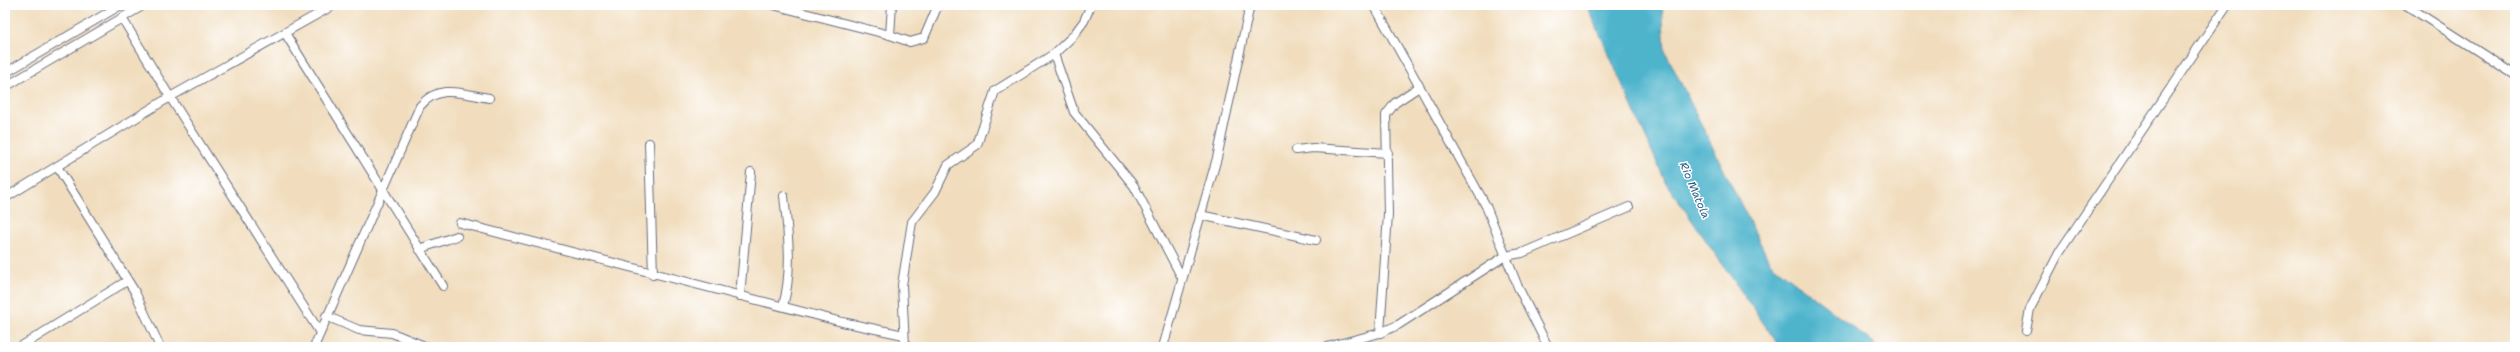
<svg xmlns="http://www.w3.org/2000/svg" width="2520" height="352" font-family="'Shantell Sans',sans-serif">
  <style>
    .water { fill: #4db4cc; stroke: #347295 }
    .lines { fill: none; stroke-linecap: round; stroke-linejoin: round }
    .street-casing { stroke: #666c7f; stroke-width: 10 }
    .street { stroke: #fff; stroke-width: 8 }
    .labels { text-anchor: middle; stroke-width: 3; stroke-linejoin: round; paint-order: stroke }
    .water-label { font-size: 11px; font-style: italic; fill: #2c5e84; stroke: #fff }
  </style>
  <rect width="100%" height="100%" fill="#fff"/>
  <filter id="ink" filterUnits="userSpaceOnUse"><feTurbulence type="fractalNoise" baseFrequency=".025" numOctaves="2"/><feDisplacementMap in="SourceGraphic" scale="8" xChannelSelector="R" yChannelSelector="G"/><feConvolveMatrix kernelMatrix="1 2 1 2 8 2 1 2 1" color-interpolation-filters="sRGB"/></filter>
  <filter id="wash" filterUnits="userSpaceOnUse"><feTurbulence type="fractalNoise" baseFrequency=".012" numOctaves="4" result="noise"/><feDisplacementMap in="SourceGraphic" scale="16" xChannelSelector="R" yChannelSelector="G"/><feGaussianBlur stdDeviation="0.9" result="paint"/><feColorMatrix in="noise" values="0 0 0 0 0 0 0 0 0 0 0 0 0 0 0 0 0 1.4 0 .05"/><feComposite in="paint" operator="in"/></filter>
  <g filter="url(#wash)">
    <rect width="100%" height="100%" fill="#f1ddbd"/>
    <!-- water -->
    <path class="water" d="M1587,5h75l3,46 105,212 108,84h-98l-114,-164z"/>
  </g>
  <g filter="url(#ink)">
    <g class="lines">
      <defs>
        <g id="street">
          <path d="M773,5l117,30 20,7 14,-4 14,-33"/>
          <path d="M1374,5l112,201 32,81 30,60"/>
          <path d="M2406,5l109,70"/>
          <path d="M122,18l48,79 149,234"/>
          <path d="M285,33l158,253"/>
          <path d="M890,35l2,-30"/>
          <path d="M1054,54l20,58 60,74 48,92"/>
          <path d="M5,73l116,-68"/>
          <path d="M5,87l139,-82"/>
          <path d="M649,143l4,132"/>
          <path d="M1296,150l17,-2 75,5"/>
          <path d="M58,168l77,124 25,55"/>
          <path d="M5,198l165,-101 164,-92"/>
          <path d="M1200,215l116,25"/>
          <path d="M460,223l382,99 62,13"/>
          <path d="M419,249l38,-13"/>
          <path d="M740,296l11,-124"/>
          <path d="M783,306c10,-36 5,-73 1,-110"/>
          <path d="M326,316l33,14 33,3 35,14"/>
          <path d="M2026,331l4,-22 30,-58 167,-246"/>
          <path d="M1380,333l8,-119 -2,-99 9,-12 24,-16"/>
          <path d="M20,347l107,-66"/>
          <path d="M314,347l106,-241c20,-23 42,-12 69,-8"/>
          <path d="M905,347l-3,-62 10,-63 23,-30 13,-27 29,-20 18,-54 59,-37 19,-18 11,-15 7,-16"/>
          <path d="M1121,347h15"/>
          <path d="M1163,347l54,-189 33,-153"/>
          <path d="M1327,347l53,-14 18,-8 107,-69 17,-3 107,-46"/>
        </g>
      </defs>
      <!-- street casing -->
      <use href="#street" class="street-casing"/>
      <!-- street -->
      <use href="#street" class="street"/>
    </g>
  </g>
  <g class="labels">
    <!-- water labels -->
    <g class="water-label">
      <text transform="translate(1695 190) rotate(67)" y="4">Rio Matola</text>
    </g>
  </g>
  <!-- margin -->
  <rect width="2520" height="352" fill="none" stroke="#fff" stroke-width="20"/>
</svg>
